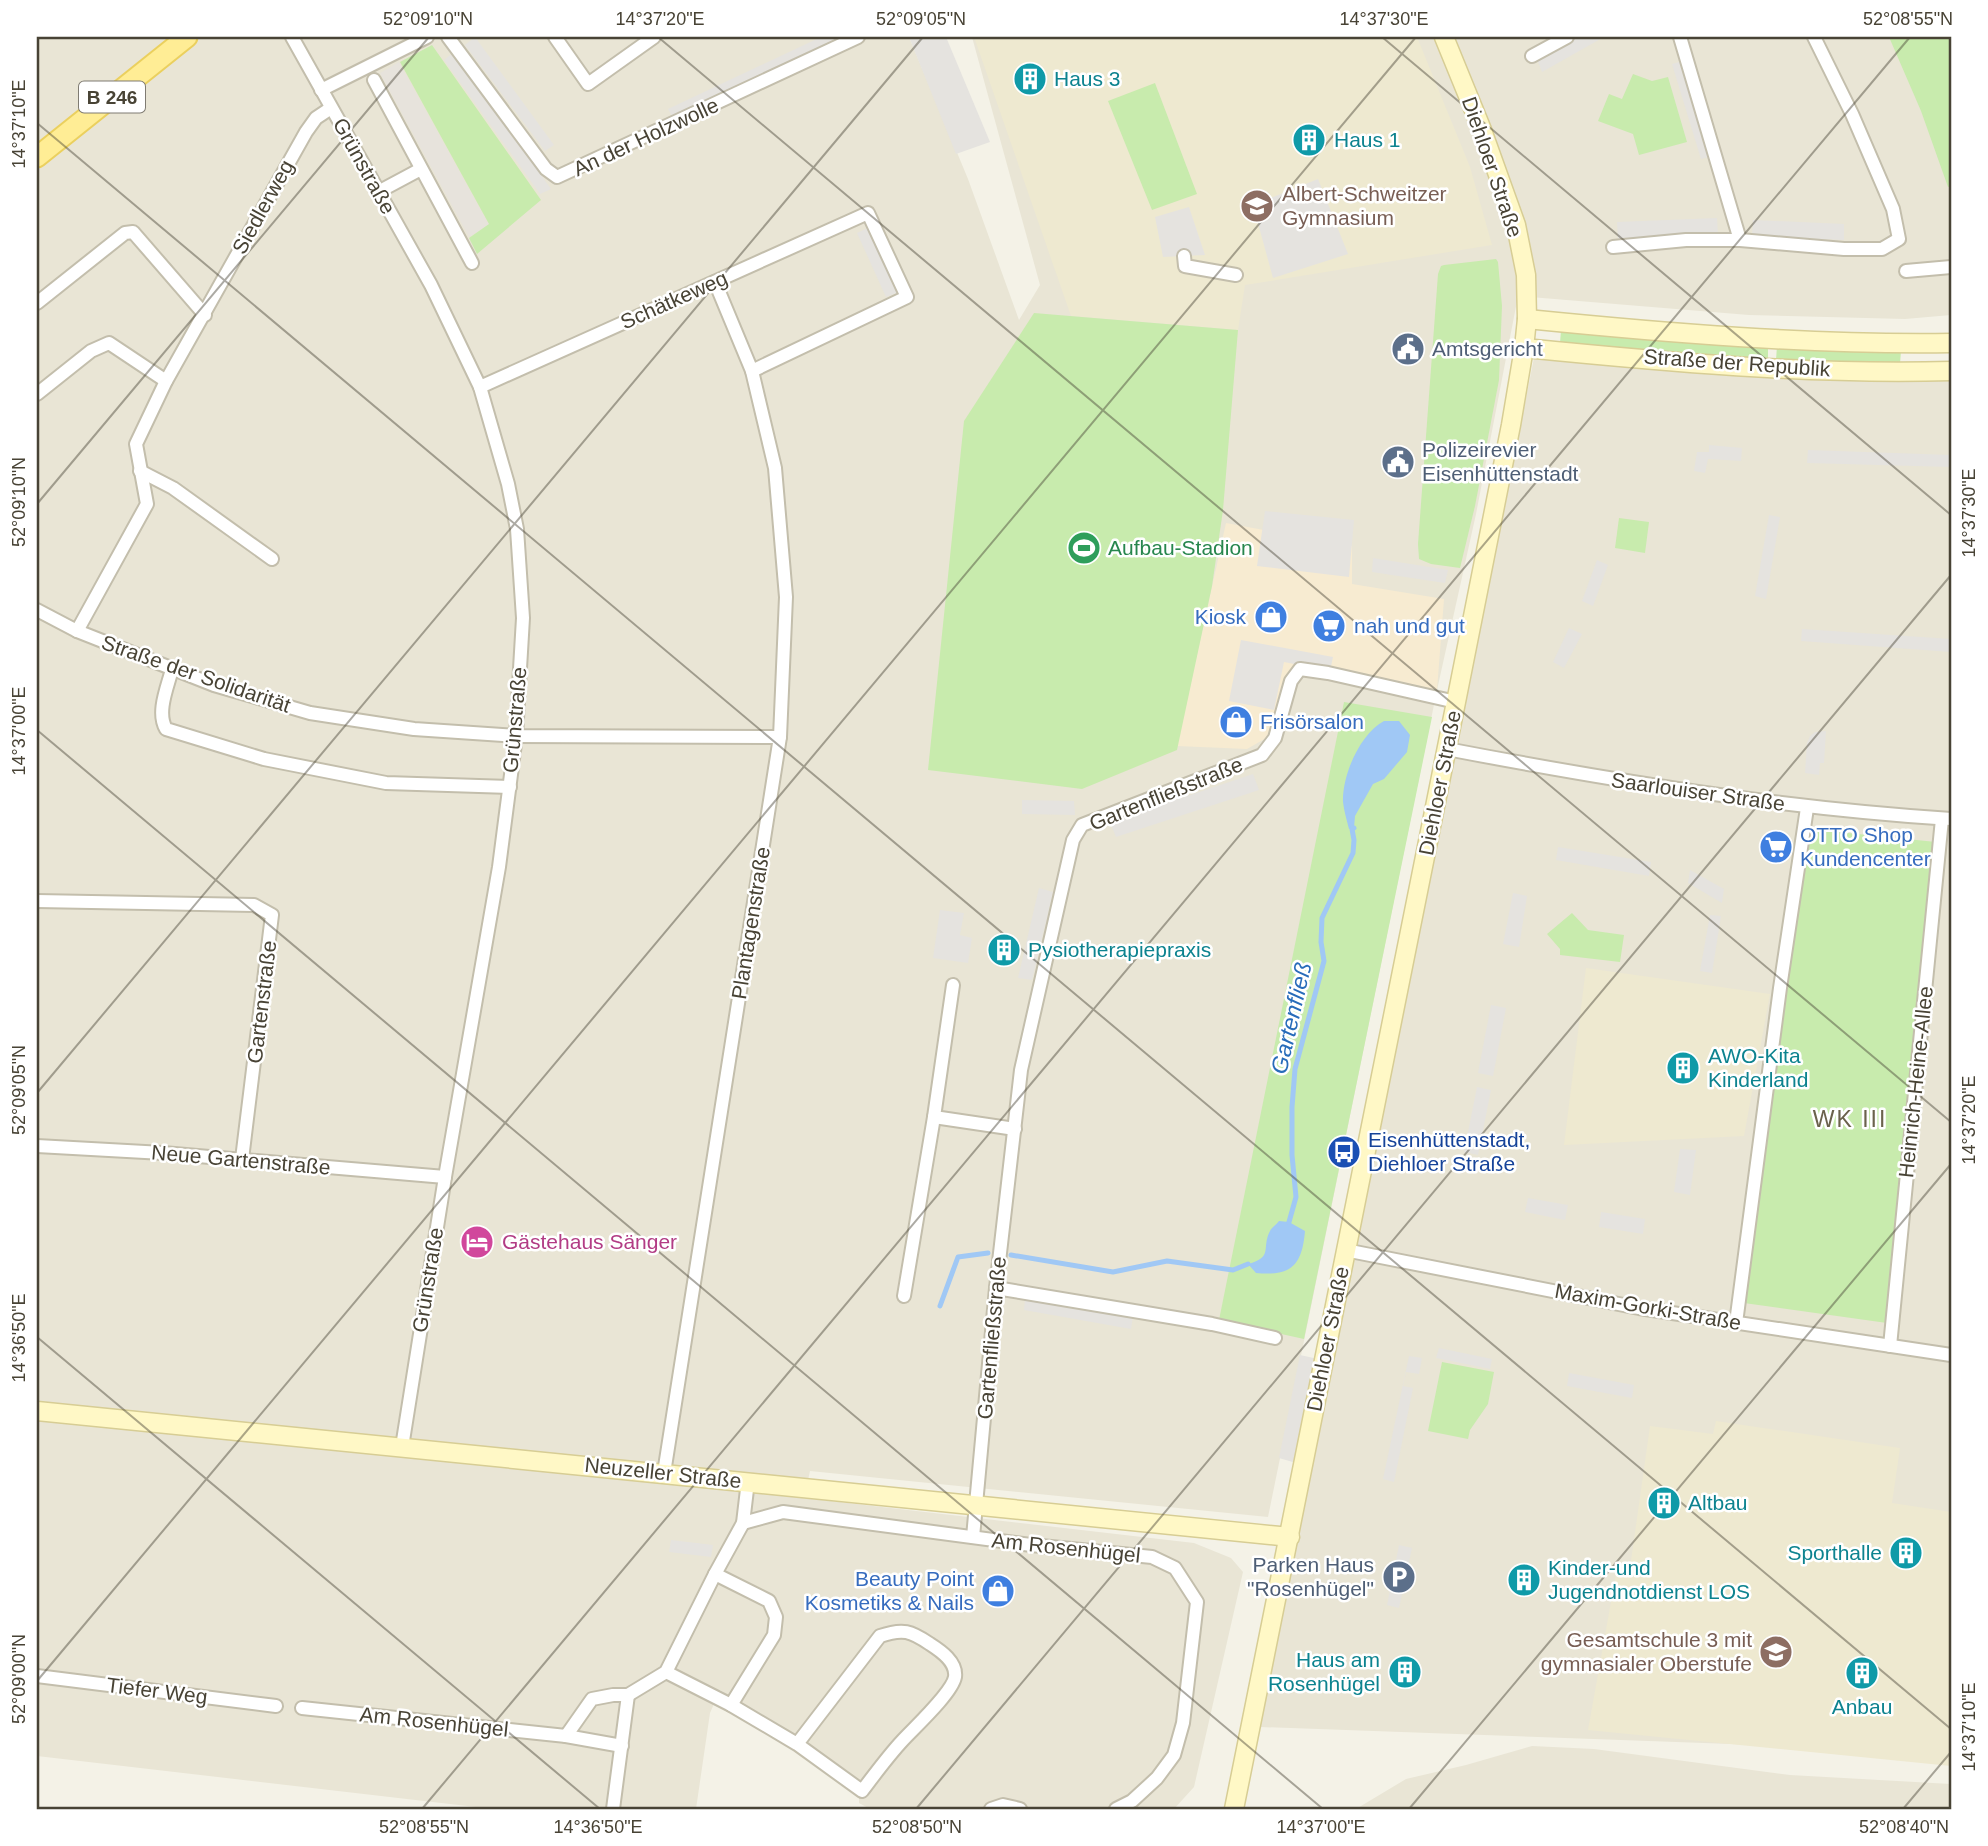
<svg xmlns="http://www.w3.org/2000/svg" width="1988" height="1846" font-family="Arial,sans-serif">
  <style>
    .residential { fill: #e9e5d5 }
    .commercial { fill: #f7ebd1 }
    .industrial { fill: #e7e3dc }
    .education { fill: #eee9d0 }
    .green { fill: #c8ebad }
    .parking { fill: #e5e3df }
    .water { fill: #a0c8f5 }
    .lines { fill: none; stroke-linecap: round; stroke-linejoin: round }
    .stream { stroke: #a0c8f5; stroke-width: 5 }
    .street-casing { stroke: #c3beac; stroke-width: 16 }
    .secondary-casing { stroke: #d7cd94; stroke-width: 21 }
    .primary-casing { stroke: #ebd05e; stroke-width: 23 }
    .street { stroke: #fff; stroke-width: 12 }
    .secondary { stroke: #fff8c6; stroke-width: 18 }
    .primary { stroke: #ffed95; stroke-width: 19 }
    .ticks { fill: none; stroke: #484335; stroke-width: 2; stroke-opacity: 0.45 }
    .labels { text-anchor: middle; stroke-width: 5; stroke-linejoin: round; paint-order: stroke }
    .shield { fill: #fff; stroke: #7f7b72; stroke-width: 2 }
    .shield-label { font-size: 19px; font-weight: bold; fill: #484335 }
    .culture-label { font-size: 21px; fill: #0d838f; stroke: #fff; text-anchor: start }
    .street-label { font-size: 21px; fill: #484335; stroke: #fff }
    .education-label { font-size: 21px; fill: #785e54; stroke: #fff; text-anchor: start }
    .service-label { font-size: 21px; fill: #4e5e75; stroke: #fff; text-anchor: start }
    .leisure-label { font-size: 21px; fill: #27864d; stroke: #fff; text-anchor: start }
    .shop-label { font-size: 21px; fill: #366cbe; stroke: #fff; text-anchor: start }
    .transit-label { font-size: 21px; fill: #164399; stroke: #fff; text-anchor: start }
    .hotel-label { font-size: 21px; fill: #b23c85; stroke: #fff; text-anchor: start }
    .water-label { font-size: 23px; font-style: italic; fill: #286cba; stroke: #fff }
    .neighbourhood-label { font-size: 23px; letter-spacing: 2px; fill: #6b624c; stroke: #fff }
    .neatline { fill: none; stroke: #484335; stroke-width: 2.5 }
    .ticks-label { font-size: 18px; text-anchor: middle; fill: #484335 }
  </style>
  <rect width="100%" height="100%" fill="#f4f2e7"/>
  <!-- residential -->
  <g class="residential">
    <path d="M37,37h872l59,142 51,141 21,-35 -68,-248h979v278l-46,4 -156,-4 -231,-19 -42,218 -39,176 -169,827 -458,-46 -6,27 390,45 37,15 12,14 -49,215 -20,22h-304l-11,-6v-20l-3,-5 -136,-88 -10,23 -14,96h-203l-456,-53z"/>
    <path d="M1534,358l365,24 52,-2v1372l-691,-25z"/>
    <path d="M1532,1746l62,3 196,26 161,9v25h-595l50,-30 60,-14z"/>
  </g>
  <!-- commercial -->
  <path class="commercial" d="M1226,523l126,23v38l92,15 -7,91 -125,-27 -27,15 -17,59 -21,12 -70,-3z"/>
  <!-- industrial -->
  <path class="industrial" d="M399,62l90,163 -20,12 -89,-164z"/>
  <!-- education -->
  <g class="education">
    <path d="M974,37h443l53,130 22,78 -247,40 -7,45 -167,-14z"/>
    <path d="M1586,968l184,26 -26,142 -180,9z"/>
    <path d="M1716,1421l184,27 -8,55 59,9v254l-363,-36 28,-156 6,-5 8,-1 20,-142 63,8z"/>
  </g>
  <!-- green -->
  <g class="green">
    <path d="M1889,37h62v149l-3,1 -27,-76z"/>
    <path d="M432,45l109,155 -64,54 -8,-16 20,-14 -89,-162z"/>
    <path d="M1633,74l19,7 16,-4 19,65 -48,13 -6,-21 -35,-13 11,-27 13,5z"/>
    <path d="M1155,83l42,111 -45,16 -44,-109z"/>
    <path d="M1496,259l2,3 4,44 -3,74 -24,126 -15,62 -29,-4 -12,-5 -1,-15 20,-270 3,-8 3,-1z"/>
    <path d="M1034,313l204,17 -15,180 -11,76 -35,164 -95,39 -154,-19 36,-349z"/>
    <path d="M1561,330l207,16v13l-208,-16z"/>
    <path d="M1777,346l124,5 -1,13 -124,-4z"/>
    <path d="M1619,518l30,4 -4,31 -30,-5z"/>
    <path d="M1344,702l88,15 -128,622 -85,-19z"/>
    <path d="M1809,829l127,13 -49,481 -143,-20 31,-237z"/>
    <path d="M1572,913l16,17 36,5 -4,27 -60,-7v-6l-13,-15z"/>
    <path d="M1442,1362l52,10 -6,32 -18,26 -2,9 -40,-8z"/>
  </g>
  <!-- parking -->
  <g class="parking">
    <path d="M475,37l79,108 -9,6 -80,-106z"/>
    <path d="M821,37h23l-171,81 -5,-9z"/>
    <path d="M909,37h37l44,105 -34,12z"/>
    <path d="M1575,37h29l-62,35 -5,-13z"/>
    <path d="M454,52l97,137 -11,5 -96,-134z"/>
    <path d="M1683,61l29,95 -11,3 -29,-95z"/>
    <path d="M1318,179l30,75 -75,24 -20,-73z"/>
    <path d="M1189,207l16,48 -42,2 -8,-40z"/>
    <path d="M1717,218l1,17 -100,4 -1,-17z"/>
    <path d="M1753,220l91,4v16l-92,-4z"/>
    <path d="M874,225l30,65 -18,7 -29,-64z"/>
    <path d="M1709,445l33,3 -1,13 -33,-2 -3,14 -11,-2 3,-19h12z"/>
    <path d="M1808,450l143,5v12l-144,-4z"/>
    <path d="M1265,511l89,9 -5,57 -92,-11z"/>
    <path d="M1769,515l11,2 -14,82 -11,-3z"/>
    <path d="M1373,558l75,12 -3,13 -73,-11z"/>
    <path d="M1597,560l11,5 -15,41 -11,-5z"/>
    <path d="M1569,628l13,6 -18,34 -11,-6z"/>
    <path d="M1802,629l149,10v13l-150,-11z"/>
    <path d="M1241,640l92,17 -3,14 -46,-9 -10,48 -45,-9z"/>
    <path d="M1826,731l-2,32h-4l-1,12 -14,-2 2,-30 3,-7 5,-4z"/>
    <path d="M1253,774l6,16 -143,47 -6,-15z"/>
    <path d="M1022,800l52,1 1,14 -53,-1z"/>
    <path d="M1558,847l93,15 -2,14 -93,-16z"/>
    <path d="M1690,870l34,19 -2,14 -34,-20z"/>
    <path d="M1039,888l14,4 -21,88 -14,-2z"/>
    <path d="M1513,893l14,3 -8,51 -16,-3z"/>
    <path d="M940,910l24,3 -4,22 12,3 -4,25 -35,-5z"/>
    <path d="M1710,915l11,1 -9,57 -12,-2z"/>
    <path d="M1491,1005l15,3 -13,68 -15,-3z"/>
    <path d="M1477,1087l14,3 -13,65 -14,-3z"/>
    <path d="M1680,1149l16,1 -6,45 -16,-3z"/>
    <path d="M1528,1198l40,7 -3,15 -40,-8z"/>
    <path d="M1601,1212l44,7 -2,15 -44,-7z"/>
    <path d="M1025,1299l108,17 -2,13 -107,-19z"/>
    <path d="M1439,1348l53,11 -2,10 -54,-11z"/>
    <path d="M1300,1355l18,4 -22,104 -17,-5z"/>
    <path d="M1409,1356l13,2 -3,16 -13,-2 -3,14 10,2 -19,94 -11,-3z"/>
    <path d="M1569,1373l65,12 -2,13 -65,-12z"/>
    <path d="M671,1540l42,5 -2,12 -42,-5z"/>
    <path d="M1399,1545l13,3 -13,60 -12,-3z"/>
  </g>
  <!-- water -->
  <g class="water">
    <path d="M1384,721h15l11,14 -3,17 -23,27 -11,5 -18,32 -1,12 -5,1c-2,-8 -5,-18 -6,-27 -1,-27 17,-68 41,-81z"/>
    <path d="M1279,1221l10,1 16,9c-3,36 -15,45 -49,42l-8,-9c26,-7 13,-16 22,-33 2,-4 6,-6 9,-10z"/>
  </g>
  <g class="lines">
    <!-- stream -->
    <g class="stream">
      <path d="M1289,1222l7,-25 -4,-42v-48l3,-38 29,-108 -3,-19 1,-24 31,-65 1,-13 -2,-11 2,-1"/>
      <path d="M1011,1255l102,17 54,-11 66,9 15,-6"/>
      <path d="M940,1306l18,-49 30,-4"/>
    </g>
    <defs>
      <g id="street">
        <path d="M292,37l139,248 49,102 28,97 9,45 6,89 -7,118 -17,131 -54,310 -43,270"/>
        <path d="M448,37l98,132 11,8 301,-140"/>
        <path d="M555,37l33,47 66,-47"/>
        <path d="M1680,37l60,203 104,9h38l17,-10 -6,-30 -41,-95 -38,-77"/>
        <path d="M1532,56l35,-19"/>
        <path d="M374,80l98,183"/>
        <path d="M321,90l106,-53"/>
        <path d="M378,192l43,-23"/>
        <path d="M1613,247l73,-7h54"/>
        <path d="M1184,256l1,10 51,9"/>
        <path d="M1906,271l45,-4"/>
        <path d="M37,303l88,-70 8,-1 72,83"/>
        <path d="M480,387l388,-174 39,84 -155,74"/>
        <path d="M37,394l54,-43 18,-8 57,38"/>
        <path d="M140,471l33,17 99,71"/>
        <path d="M37,610l40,21 137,54 96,28 104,16 102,7 264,1"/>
        <path d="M77,631l70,-127 -11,-60 30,-63 140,-249 10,-14 15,-10"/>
        <path d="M172,669c-4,17 -16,43 -6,60l98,30 122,24 124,4"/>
        <path d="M1447,749c167,32 334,59 504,70"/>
        <path d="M37,901l217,4 18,10 -30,244"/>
        <path d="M953,985l-19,132 81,12"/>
        <path d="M37,1146l126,7 282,24"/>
        <path d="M1345,1250l294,58 312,47"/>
        <path d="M996,1288l216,36 63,14"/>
        <path d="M904,1296l30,-179"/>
        <path d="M1736,1323l44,-335 27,-180"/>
        <path d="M1890,1346l52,-527"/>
        <path d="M664,1473l116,-736 6,-140 -11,-129 -23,-97 -37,-89"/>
        <path d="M743,1523l40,-11 248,33 121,12 23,11 22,34 -14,121 -9,32 -17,23 -25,23 -16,8"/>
        <path d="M973,1537l23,-249 25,-218 52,-230 9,-15 180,-70 13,-17 16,-57 9,-12 28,4 128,29"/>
        <path d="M715,1574l54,27 7,16 -2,18 -43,70"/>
        <path d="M666,1672l65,33 66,39 65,47c13,-17 26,-35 41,-51 12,-13 49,-47 52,-63 2,-15 -14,-26 -25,-33 -19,-13 -27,-16 -50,-8l-83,108"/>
        <path d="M37,1676l239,30"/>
        <path d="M302,1708l264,28 26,-37 21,-4h15l38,-23 49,-98 28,-51 5,-42"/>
        <path d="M566,1736l56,10"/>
        <path d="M613,1809l15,-114"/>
        <path d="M991,1809l12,-4 17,4"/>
      </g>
      <g id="secondary">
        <path d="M1527,319c140,14 283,26 424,24"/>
        <path d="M1524,348c141,14 285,27 427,23"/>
        <path d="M37,1411l1253,126"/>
        <path d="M1234,1809l222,-1107 55,-277 13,-77 3,-29 -1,-44 -10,-50 -34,-95 -38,-93"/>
      </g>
      <path id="primary" d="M37,157l150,-120"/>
    </defs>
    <!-- street casing -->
    <use href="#street" class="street-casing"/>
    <!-- secondary casing -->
    <use href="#secondary" class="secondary-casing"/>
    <!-- primary casing -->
    <use href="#primary" class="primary-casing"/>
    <!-- street -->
    <use href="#street" class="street"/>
    <!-- secondary -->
    <use href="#secondary" class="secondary"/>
    <!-- primary -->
    <use href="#primary" class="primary"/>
  </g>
  <!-- ticks -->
  <path class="ticks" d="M658,37l1293,1085M1382,37l569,478M37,123l1914,1606M37,504l392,-467M37,730l1286,1079M37,1093l886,-1056M37,1337l563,472M37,1681l1379,-1644M422,1809l1488,-1772M916,1809l1035,-1234M1409,1809l542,-645M1903,1809l48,-57"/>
  <!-- icons -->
  <defs>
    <symbol id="building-disc" viewBox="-11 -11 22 22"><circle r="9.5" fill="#0f9aa8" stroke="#fff"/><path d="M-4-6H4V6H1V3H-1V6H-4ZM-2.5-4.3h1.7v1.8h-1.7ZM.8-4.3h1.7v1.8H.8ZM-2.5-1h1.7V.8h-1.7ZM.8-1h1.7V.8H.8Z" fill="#fff"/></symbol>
    <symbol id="school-disc" viewBox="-11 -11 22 22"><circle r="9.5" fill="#8d6e63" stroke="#fff"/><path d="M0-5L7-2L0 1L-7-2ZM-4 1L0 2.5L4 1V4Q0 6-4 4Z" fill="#fff"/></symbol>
    <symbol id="civic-disc" viewBox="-11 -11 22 22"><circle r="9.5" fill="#5c6f8a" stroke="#fff"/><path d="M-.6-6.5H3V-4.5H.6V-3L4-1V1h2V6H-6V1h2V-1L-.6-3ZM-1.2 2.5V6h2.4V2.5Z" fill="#fff"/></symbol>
    <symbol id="stadium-disc" viewBox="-11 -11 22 22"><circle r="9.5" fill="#2e9e5b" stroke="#fff"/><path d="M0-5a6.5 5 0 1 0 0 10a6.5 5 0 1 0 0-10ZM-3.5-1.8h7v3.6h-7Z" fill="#fff"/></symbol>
    <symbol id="shop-disc" viewBox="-11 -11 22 22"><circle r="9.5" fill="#3f7fe0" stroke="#fff"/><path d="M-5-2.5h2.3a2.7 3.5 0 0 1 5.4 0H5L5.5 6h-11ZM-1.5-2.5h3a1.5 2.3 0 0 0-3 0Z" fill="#fff"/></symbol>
    <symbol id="supermarket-disc" viewBox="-11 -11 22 22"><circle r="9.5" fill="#3f7fe0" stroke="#fff"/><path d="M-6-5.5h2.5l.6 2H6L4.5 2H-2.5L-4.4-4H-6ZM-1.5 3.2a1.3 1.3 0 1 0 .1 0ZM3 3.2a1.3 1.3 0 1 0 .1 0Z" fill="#fff"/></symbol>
    <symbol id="bus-disc" viewBox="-11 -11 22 22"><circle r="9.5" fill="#1a4fb4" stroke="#fff"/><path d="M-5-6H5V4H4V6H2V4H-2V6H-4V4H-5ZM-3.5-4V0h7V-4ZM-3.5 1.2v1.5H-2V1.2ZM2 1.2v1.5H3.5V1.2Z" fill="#fff"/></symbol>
    <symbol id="hotel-disc" viewBox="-11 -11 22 22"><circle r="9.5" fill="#d1479c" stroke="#fff"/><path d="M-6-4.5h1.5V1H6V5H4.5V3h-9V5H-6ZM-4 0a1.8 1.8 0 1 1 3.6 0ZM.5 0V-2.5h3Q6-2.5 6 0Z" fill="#fff"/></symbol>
    <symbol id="parking-disc" viewBox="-11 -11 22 22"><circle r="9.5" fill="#5c6f8a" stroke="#fff"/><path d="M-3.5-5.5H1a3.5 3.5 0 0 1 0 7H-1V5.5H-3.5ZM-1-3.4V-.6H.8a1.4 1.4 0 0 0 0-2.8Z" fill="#fff"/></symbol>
  </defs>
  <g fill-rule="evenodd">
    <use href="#building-disc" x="1011" y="60" width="38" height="38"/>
    <use href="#building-disc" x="1290" y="121" width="38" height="38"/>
    <use href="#school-disc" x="1238" y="187" width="38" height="38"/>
    <use href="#civic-disc" x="1389" y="330" width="38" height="38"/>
    <use href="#civic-disc" x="1379" y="443" width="38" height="38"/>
    <use href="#stadium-disc" x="1065" y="529" width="38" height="38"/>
    <use href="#shop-disc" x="1252" y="598" width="38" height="38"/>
    <use href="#supermarket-disc" x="1310" y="607" width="38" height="38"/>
    <use href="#shop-disc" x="1217" y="703" width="38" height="38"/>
    <use href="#supermarket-disc" x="1757" y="828" width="38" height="38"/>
    <use href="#building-disc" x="985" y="931" width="38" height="38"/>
    <use href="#building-disc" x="1664" y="1049" width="38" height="38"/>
    <use href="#bus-disc" x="1325" y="1133" width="38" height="38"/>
    <use href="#hotel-disc" x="458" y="1223" width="38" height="38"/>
    <use href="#building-disc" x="1645" y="1484" width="38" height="38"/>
    <use href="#building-disc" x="1887" y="1534" width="38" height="38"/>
    <use href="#parking-disc" x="1380" y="1558" width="38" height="38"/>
    <use href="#building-disc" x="1505" y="1561" width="38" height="38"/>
    <use href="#shop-disc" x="979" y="1572" width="38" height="38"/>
    <use href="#school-disc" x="1757" y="1633" width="38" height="38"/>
    <use href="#building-disc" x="1386" y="1653" width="38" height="38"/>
    <use href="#building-disc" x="1843" y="1654" width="38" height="38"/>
  </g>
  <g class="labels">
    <!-- shield labels -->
    <rect class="shield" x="79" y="81.5" width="66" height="31" rx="5"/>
    <g class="shield-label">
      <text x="112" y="104">B 246</text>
    </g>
    <!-- culture labels -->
    <g class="culture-label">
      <text x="1054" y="86">Haus 3</text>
      <text x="1334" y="147">Haus 1</text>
      <text x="1028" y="957">Pysiotherapiepraxis</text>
      <text x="1708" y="1063">AWO-Kita<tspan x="1708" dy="24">Kinderland</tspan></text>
      <text x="1688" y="1510">Altbau</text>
      <text x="1882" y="1560" text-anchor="end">Sporthalle</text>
      <text x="1548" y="1575">Kinder-und<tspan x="1548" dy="24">Jugendnotdienst LOS</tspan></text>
      <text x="1380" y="1667" text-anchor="end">Haus am<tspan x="1380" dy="24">Rosenhügel</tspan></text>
      <text x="1862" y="1714" text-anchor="middle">Anbau</text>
    </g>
    <!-- street labels -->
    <g class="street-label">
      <text transform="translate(646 137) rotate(-25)" y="7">An der Holzwolle</text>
      <text transform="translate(364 166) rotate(61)" y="7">Grünstraße</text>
      <text transform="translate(1492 167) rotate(71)" y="7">Diehloer Straße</text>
      <text transform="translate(263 207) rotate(-61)" y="7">Siedlerweg</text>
      <text transform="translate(674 300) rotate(-24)" y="7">Schätkeweg</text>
      <text transform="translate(1737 363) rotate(4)" y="7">Straße der Republik</text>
      <text transform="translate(196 674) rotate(19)" y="7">Straße der Solidarität</text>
      <text transform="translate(515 720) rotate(-85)" y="7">Grünstraße</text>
      <text transform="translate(1440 783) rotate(-79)" y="7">Diehloer Straße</text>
      <text transform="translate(1698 792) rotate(8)" y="7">Saarlouiser Straße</text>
      <text transform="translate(1166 794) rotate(-22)" y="7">Gartenfließstraße</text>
      <text transform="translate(751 923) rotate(-81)" y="7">Plantagenstraße</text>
      <text transform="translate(262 1002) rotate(-83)" y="7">Gartenstraße</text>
      <text transform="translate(1916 1082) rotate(-84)" y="7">Heinrich-Heine-Allee</text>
      <text transform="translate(241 1160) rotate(5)" y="7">Neue Gartenstraße</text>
      <text transform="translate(428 1280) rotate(-81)" y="7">Grünstraße</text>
      <text transform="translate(1648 1307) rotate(10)" y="7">Maxim-Gorki-Straße</text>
      <text transform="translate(992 1338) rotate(-85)" y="7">Gartenfließstraße</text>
      <text transform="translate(1328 1339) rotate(-79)" y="7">Diehloer Straße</text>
      <text transform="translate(663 1473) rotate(6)" y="7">Neuzeller Straße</text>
      <text transform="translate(1066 1548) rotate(6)" y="7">Am Rosenhügel</text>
      <text transform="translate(157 1691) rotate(7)" y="7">Tiefer Weg</text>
      <text transform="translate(434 1722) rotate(6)" y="7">Am Rosenhügel</text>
    </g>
    <!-- education labels -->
    <g class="education-label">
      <text x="1282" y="201">Albert-Schweitzer<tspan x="1282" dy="24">Gymnasium</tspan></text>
      <text x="1752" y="1647" text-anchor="end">Gesamtschule 3 mit<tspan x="1752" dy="24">gymnasialer Oberstufe</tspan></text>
    </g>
    <!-- service labels -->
    <g class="service-label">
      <text x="1432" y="356">Amtsgericht</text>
      <text x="1422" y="457">Polizeirevier<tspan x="1422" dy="24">Eisenhüttenstadt</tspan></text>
      <text x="1374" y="1572" text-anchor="end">Parken Haus<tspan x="1374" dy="24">"Rosenhügel"</tspan></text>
    </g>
    <!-- leisure labels -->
    <g class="leisure-label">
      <text x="1108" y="555">Aufbau-Stadion</text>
    </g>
    <!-- shop labels -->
    <g class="shop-label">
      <text x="1246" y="624" text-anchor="end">Kiosk</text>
      <text x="1354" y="633">nah und gut</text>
      <text x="1260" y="729">Frisörsalon</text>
      <text x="1800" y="842">OTTO Shop<tspan x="1800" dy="24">Kundencenter</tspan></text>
      <text x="974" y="1586" text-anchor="end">Beauty Point<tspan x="974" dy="24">Kosmetiks &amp; Nails</tspan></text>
    </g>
    <!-- transit labels -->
    <g class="transit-label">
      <text x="1368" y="1147">Eisenhüttenstadt,<tspan x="1368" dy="24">Diehloer Straße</tspan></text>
    </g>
    <!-- hotel labels -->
    <g class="hotel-label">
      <text x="502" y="1249">Gästehaus Sänger</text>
    </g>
    <!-- water labels -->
    <g class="water-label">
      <text transform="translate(1291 1018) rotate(-77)" y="8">Gartenfließ</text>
    </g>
    <!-- neighbourhood labels -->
    <g class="neighbourhood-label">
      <text x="1850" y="1127">WK III</text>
    </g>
  </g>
  <!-- border -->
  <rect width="1988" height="1846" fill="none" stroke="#ffffff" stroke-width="77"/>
  <rect x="38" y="38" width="1912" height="1770" class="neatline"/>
  <g class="ticks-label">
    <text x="428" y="25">52°09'10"N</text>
    <text x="660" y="25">14°37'20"E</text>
    <text x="921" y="25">52°09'05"N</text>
    <text x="1384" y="25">14°37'30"E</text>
    <text x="1908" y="25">52°08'55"N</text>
    <text transform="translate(19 124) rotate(-90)" y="6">14°37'10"E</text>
    <text transform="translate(19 502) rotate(-90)" y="6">52°09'10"N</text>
    <text transform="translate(1969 513) rotate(-90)" y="6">14°37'30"E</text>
    <text transform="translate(19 731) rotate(-90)" y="6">14°37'00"E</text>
    <text transform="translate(19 1090) rotate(-90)" y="6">52°09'05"N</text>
    <text transform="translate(1969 1120) rotate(-90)" y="6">14°37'20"E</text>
    <text transform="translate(19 1338) rotate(-90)" y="6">14°36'50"E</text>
    <text transform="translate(19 1679) rotate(-90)" y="6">52°09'00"N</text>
    <text transform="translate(1969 1727) rotate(-90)" y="6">14°37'10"E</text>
    <text x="424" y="1833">52°08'55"N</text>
    <text x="598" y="1833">14°36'50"E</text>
    <text x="917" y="1833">52°08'50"N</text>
    <text x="1321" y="1833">14°37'00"E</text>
    <text x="1904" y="1833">52°08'40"N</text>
  </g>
</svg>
